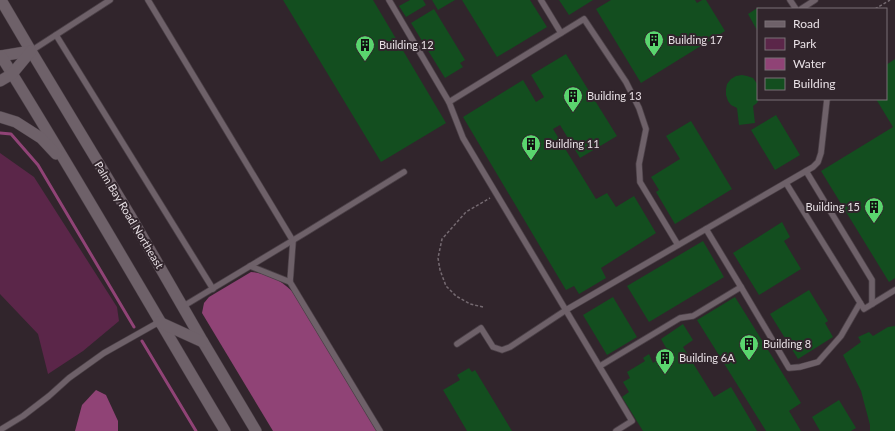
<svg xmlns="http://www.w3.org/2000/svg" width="895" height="431" font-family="Lato,sans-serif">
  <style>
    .green { fill: #5b2649 }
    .water { fill: #904376 }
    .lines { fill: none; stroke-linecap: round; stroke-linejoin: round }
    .stream { stroke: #904376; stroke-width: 3 }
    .building { fill: #134e1f }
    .service-casing { stroke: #4b4047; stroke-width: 7 }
    .tertiary-casing { stroke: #4b4047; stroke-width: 12 }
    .secondary-casing { stroke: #4b4047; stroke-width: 12 }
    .path { stroke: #756a71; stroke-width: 1.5; stroke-dasharray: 3 2; stroke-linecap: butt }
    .service { stroke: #6e6169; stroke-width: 5.5 }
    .tertiary { stroke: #6e6169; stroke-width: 11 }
    .secondary { stroke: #6e6169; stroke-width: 11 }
    .labels { text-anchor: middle; stroke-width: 4; stroke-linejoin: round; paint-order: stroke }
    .poi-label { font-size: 11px; fill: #e8e0e5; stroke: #31252c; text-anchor: start }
    .street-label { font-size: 11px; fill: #e8e0e5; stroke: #31252c }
  </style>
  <rect width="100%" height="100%" fill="#31252c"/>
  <!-- green -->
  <path class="green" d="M0,153l34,24 83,130 2,14 -36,30 -35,23 -10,-40 -38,-40z"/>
  <!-- water -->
  <g class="water">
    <path d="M251,272c21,2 32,10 46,24l82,135h-106l-71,-118 2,-10 5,-6z"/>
    <path d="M96,390l10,5 12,26v10h-43l7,-26z"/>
  </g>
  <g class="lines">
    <!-- stream -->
    <g class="stream">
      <path d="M0,133l11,1 27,31 96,162"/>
      <path d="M142,341l54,90"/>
    </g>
  </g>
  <!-- building -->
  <g class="building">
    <path d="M283,0h90l73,123 -65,39z"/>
    <path d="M410,0h13l3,5 -20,12 -7,-11z"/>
    <path d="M432,0h23l-17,10z"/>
    <path d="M462,0h68l17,27 -50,30z"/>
    <path d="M559,0h34l-24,15z"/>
    <path d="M611,0h84l2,3 5,-3h4l19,31 -84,52 -45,-74z"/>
    <path d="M759,7l1,2h-2v23l-10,-18z"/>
    <path d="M434,9l31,51 -5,3 3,4 -18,11 -34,-55z"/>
    <path d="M566,54l51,82 -37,22 -20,-33 -7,4 43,70 11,-6 9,14 18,-11 22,37 -55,35 5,10 -27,16 -5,-8 -8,4 -103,-173 60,-37 13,22 8,-5 -13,-22z"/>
    <path d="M895,59v219l-6,4 -68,-111 72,-44 -17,-28h10v-34z"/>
    <path d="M742,75l5,1 6,2 5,7 1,14 -2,4 -4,3 2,17 -16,2 -2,-17 -6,-3 -3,-4 -2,-6v-6l1,-5 4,-5 5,-3z"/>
    <path d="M776,115l24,40 -25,15 -24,-40z"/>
    <path d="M691,121l41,68 -57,35 -19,-32 3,-2 -8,-13 29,-18 -14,-23z"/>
    <path d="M782,222l8,15 -6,4 17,28 -42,26 -26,-42z"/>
    <path d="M703,241l21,36 -75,45 -22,-36z"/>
    <path d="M809,290l19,31 -3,2 8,14 -35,22 -28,-45z"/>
    <path d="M613,297l24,40 -30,18 -24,-40z"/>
    <path d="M735,297l66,106 -12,8 12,20h-35l-69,-111z"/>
    <path d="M683,324l10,16 -10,7 31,50 17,-10 26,44h-114l-21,-34 7,-5 -6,-10 7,-4 -3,-6 18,-11 -2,-3 6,-4 4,9 16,-10 -8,-14z"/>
    <path d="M895,326v105h-25v-6l-9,-34 -18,-36 18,-13 -3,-5 11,-5 4,4 15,-9z"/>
    <path d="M469,368l3,4 3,-2 37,61h-45l-24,-41 17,-10 -3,-5z"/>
    <path d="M839,400l17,28 -5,3h-31l-8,-14z"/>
  </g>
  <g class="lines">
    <defs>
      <g id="service">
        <path d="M148,0l145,241 -3,41 90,149"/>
        <path d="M389,0l60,102 14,36 169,283 -16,10"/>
        <path d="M541,0l20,33"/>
        <path d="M790,0l6,9"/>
        <path d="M801,9l14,-9"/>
        <path d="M56,35l157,254"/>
        <path d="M31,51l79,-51"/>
        <path d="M449,102l135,-83 42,63 13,26 7,21 -7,35 1,18 38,63"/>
        <path d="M806,171l66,109v24"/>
        <path d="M786,183l78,126 31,-19"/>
        <path d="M706,229l35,58"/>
        <path d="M250,266l40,16"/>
        <path d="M182,307l123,-74 99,-61"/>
        <path d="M457,344l24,-16 12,19 9,3 8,-3 56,-37 247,-143 5,-5 3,-9 6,-54"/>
        <path d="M600,366l80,-48 13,-2 48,-29 48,81 11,-1 18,-5 23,-26 19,-33"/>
        <path d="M0,430l23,-14 26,-20 20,-18 35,-25 55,-31"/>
      </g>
      <path id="tertiary" d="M1,0l30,51"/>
      <g id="secondary">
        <path d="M31,51l100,166 72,125 53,89"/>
        <path d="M0,56l31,-5"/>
        <path d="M1,56c77,123 149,250 224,375"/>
        <path d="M0,81l12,-7 19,-23"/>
        <path d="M0,117l16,5 25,16 15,16"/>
        <path d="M159,322l44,20"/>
      </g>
    </defs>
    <!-- service casing -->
    <use href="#service" class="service-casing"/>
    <!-- tertiary casing -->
    <use href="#tertiary" class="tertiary-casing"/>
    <!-- secondary casing -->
    <use href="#secondary" class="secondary-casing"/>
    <!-- path -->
    <g class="path">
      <path d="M875,9l15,-9"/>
      <path d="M483,307l-13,-3 -14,-8 -10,-10 -6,-16 -2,-12 4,-19 24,-27 24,-14"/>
    </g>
    <!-- service -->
    <use href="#service" class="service"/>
    <!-- tertiary -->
    <use href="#tertiary" class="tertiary"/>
    <!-- secondary -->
    <use href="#secondary" class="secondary"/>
  </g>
  <!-- icons -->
  <defs>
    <symbol id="building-pin" viewBox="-11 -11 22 30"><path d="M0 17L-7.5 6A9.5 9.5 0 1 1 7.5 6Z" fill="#5ad56e" stroke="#31252c"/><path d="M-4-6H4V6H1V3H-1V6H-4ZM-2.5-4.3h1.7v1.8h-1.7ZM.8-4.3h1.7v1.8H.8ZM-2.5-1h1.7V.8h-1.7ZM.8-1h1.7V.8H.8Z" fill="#111"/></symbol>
  </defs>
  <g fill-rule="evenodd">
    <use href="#building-pin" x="643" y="29" width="22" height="30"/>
    <use href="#building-pin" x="354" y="34" width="22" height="30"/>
    <use href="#building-pin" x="562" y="85" width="22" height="30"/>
    <use href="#building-pin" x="520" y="133" width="22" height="30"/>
    <use href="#building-pin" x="863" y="196" width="22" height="30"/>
    <use href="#building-pin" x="738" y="333" width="22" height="30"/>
    <use href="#building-pin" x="654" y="347" width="22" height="30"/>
  </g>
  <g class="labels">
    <!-- poi labels -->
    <g class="poi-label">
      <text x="668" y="44">Building 17</text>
      <text x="379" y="49">Building 12</text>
      <text x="587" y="100">Building 13</text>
      <text x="545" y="148">Building 11</text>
      <text x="860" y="211" text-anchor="end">Building 15</text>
      <text x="763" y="348">Building 8</text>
      <text x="679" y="362">Building 6A</text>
    </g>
    <!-- street labels -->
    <g class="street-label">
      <text transform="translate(129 215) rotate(59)" y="4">Palm Bay Road Northeast</text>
    </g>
  </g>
  <!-- legend -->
  <rect x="757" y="8" width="130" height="92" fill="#31252c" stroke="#7a7076"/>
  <rect x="765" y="21" width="20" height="6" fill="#6e6169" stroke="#7a7076"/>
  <text x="793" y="28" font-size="12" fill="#e8e0e5">Road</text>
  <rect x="765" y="38" width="20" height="12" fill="#5b2649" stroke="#7a7076"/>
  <text x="793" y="48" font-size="12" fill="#e8e0e5">Park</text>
  <rect x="765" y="58" width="20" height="12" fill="#904376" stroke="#7a7076"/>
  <text x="793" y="68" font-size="12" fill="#e8e0e5">Water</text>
  <rect x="765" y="78" width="20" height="12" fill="#134e1f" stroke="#7a7076"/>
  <text x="793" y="88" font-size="12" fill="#e8e0e5">Building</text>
</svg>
